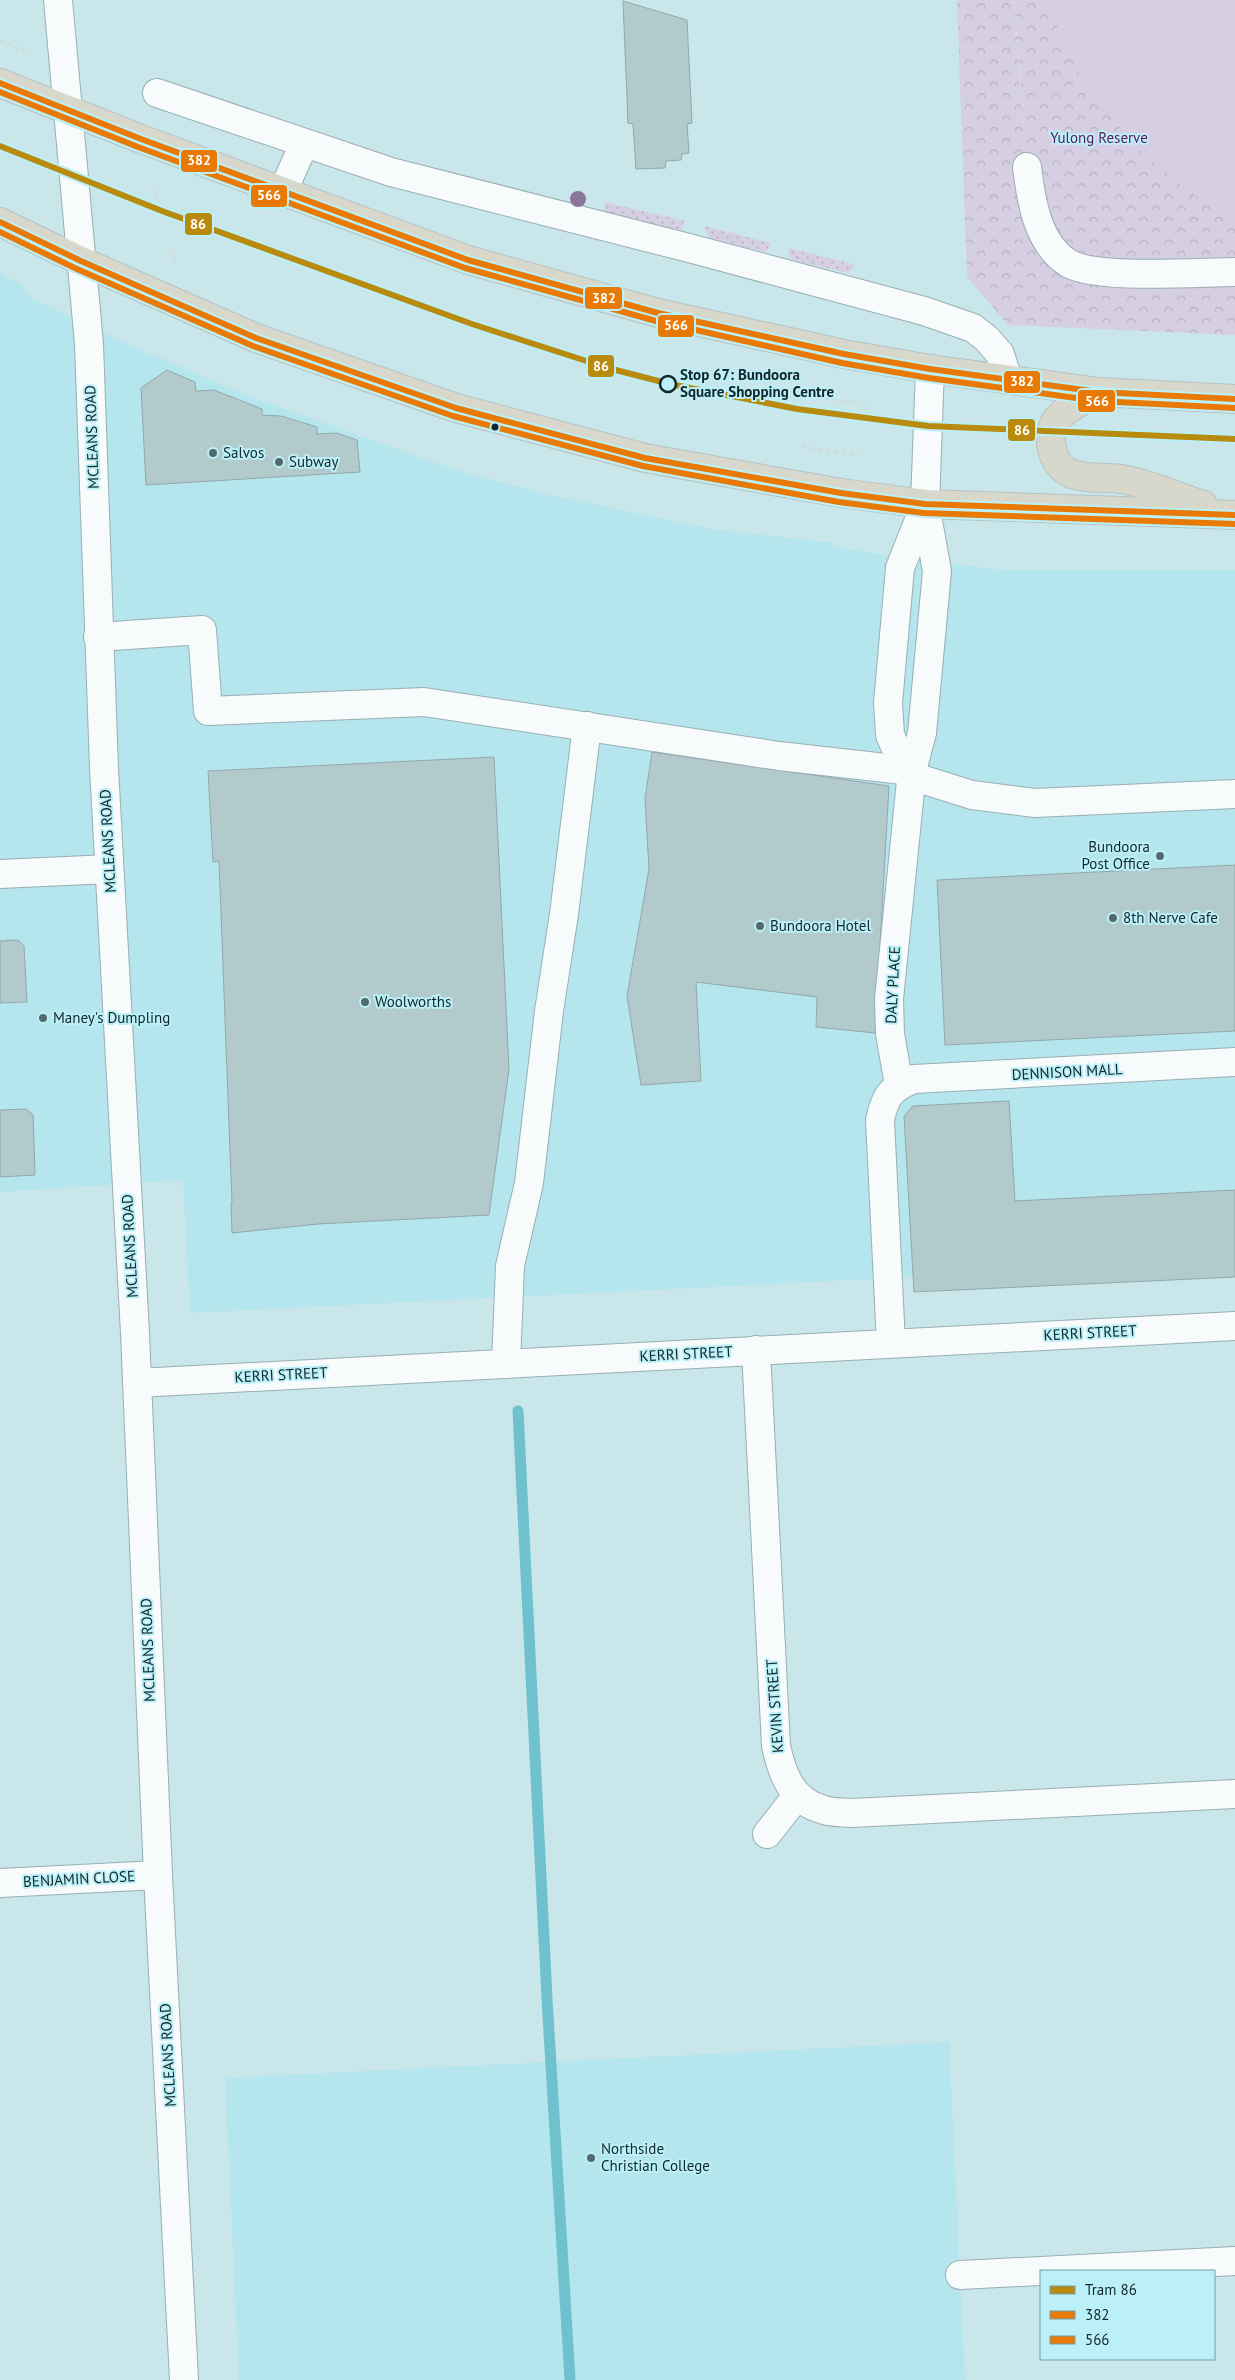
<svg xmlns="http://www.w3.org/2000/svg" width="1235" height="2380" font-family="'PT Sans',sans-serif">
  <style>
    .built { fill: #b6e6ed }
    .grass { fill: url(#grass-dots) }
    .forest { fill: url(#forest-crowns) }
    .pitch { fill: #d6cee3 }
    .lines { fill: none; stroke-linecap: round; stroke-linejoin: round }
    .stream { stroke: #6ec1cd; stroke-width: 11 }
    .building { fill: #b3cacd; stroke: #91a8ab }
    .minor-casing { stroke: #99afb2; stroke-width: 30 }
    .highway-casing { stroke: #b4c3c5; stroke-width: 30 }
    .path { stroke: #d1dadc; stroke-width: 3; stroke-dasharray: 4 4; stroke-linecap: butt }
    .minor { stroke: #f7fbfc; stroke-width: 28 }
    .highway { stroke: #d7d8cb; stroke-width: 28 }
    .bus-1-casing { stroke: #bbf0f8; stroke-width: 10 }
    .bus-2-casing { stroke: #bbf0f8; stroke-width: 10 }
    .bus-1 { stroke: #e77904; stroke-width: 6 }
    .bus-2 { stroke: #e77904; stroke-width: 6 }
    .tram-1-casing { stroke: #bbf0f8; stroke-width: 10 }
    .tram-1 { stroke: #b88a0d; stroke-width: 6 }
    .tree { fill: #8c759b }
    .stop-dot { fill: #bbf0f8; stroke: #12272a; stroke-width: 2.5 }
    .bus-dot { fill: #12272a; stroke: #bbf0f8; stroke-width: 2 }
    .poi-dot { fill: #526a6d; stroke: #bbf0f8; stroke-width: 2 }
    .labels { text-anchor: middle; stroke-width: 4; stroke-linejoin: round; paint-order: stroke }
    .park-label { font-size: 15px; fill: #5b195b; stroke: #bbf0f8 }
    .stop-label { font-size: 15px; font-weight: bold; fill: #12272a; stroke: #bbf0f8; text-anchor: start }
    .street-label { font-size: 15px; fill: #12272a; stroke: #bbf0f8 }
    .poi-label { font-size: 15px; fill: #12272a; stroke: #bbf0f8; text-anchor: start }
    .line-badge { stroke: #bbf0f8; stroke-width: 2 }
    .badge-label { font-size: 14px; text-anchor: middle; font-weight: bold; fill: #fff }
  </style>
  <defs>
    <pattern id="grass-dots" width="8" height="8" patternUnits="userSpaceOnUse" patternTransform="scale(1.25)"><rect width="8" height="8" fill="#d6cee3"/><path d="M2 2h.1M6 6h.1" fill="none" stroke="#b7b1c3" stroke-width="1.8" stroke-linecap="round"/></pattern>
    <pattern id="forest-crowns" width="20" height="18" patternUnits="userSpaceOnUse" patternTransform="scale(1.25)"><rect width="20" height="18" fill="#d6cee3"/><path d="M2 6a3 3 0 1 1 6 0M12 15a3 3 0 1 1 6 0" fill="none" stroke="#b7b1c3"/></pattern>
  </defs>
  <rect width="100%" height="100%" fill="#c9e6ea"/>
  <!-- built -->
  <g class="built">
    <path d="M0,273l22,12 7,12 119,57 9,2 86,38 213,76 89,24 167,35 120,14 2,4 92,14 79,9h230v691l-1045,52 -7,-133 -183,12z"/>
    <path d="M949,2042l16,338h-726l-14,-302z"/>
  </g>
  <!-- grass -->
  <g class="grass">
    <path d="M605,202l80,19 -5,9 -76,-18z"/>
    <path d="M704,226l67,17 -5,9 -57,-14z"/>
    <path d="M789,248l67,17 -8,8 -55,-13 -4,-6z"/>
  </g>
  <!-- forest -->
  <path class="forest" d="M957,0h278v335l-227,-10 -41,-48z"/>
  <!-- pitch -->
  <path class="pitch" d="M1049,0h186v219c-47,-22 -90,-63 -124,-101 -7,-8 -15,-15 -20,-24 -19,-29 -32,-61 -42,-94z"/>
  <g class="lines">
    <!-- stream -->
    <path class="stream" d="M518,1411l29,588 23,381"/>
  </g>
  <!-- building -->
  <g class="building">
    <path d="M623,1l64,19 5,103 -5,1 2,29 -7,1 -1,6 -15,1 -1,7 -29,1 -3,-45 -5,-1z"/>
    <path d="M167,370l28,12 1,9 18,-1 48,19v6l19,1 36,11v7l20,-1 20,7 3,32 -214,13 -5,-97z"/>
    <path d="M652,752l237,34 -14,247 -59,-6 1,-30 -121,-15 5,99 -60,4 -14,-89 22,-127 -4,-70z"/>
    <path d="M494,757l15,312 -20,146 -171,9 -86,9 -1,-30h1l-13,-342 -6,1 -5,-91z"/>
    <path d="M1235,865v166l-290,14 -8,-165z"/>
    <path d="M18,940l6,6 3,56 -27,1v-62z"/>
    <path d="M1009,1101l6,100 220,-11v87l-321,15 -10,-176 9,-10z"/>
    <path d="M26,1109l7,6 2,60 -35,2v-67z"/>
  </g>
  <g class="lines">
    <defs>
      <g id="minor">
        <path d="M58,0l31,344 15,424 31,565 23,542 26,505"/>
        <path d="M157,93l234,79 298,76 235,63 49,17 14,11 13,15 8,26"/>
        <path d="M1027,167c4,33 10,76 41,96 27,17 132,9 167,9"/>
        <path d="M282,193l22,-49"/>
        <path d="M925,505l-25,63 -12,135 2,32 8,18 14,18 9,8 51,16 63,8 200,-9"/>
        <path d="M98,637l104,-7 6,81 216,-9 355,54 133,15"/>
        <path d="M0,874l109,-5"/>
        <path d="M899,1085l-9,-51 -1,-35 23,-228 10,-38 15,-162 -12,-67 5,-135"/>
        <path d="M891,1343l-11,-223c5,-24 11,-32 34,-41l321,-17"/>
        <path d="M756,1350l20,396c6,27 15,54 45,63 9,4 21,3 31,4l383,-19"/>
        <path d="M506,1364l4,-98 19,-83 20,-172 15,-97 23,-188"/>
        <path d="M137,1383l1098,-57"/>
        <path d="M767,1834l30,-38"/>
        <path d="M0,1883l158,-8"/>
        <path d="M960,2275l275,-14"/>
      </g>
      <g id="highway">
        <path d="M0,83l141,56 327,121 190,53 186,41 86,15 169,23 136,7"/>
        <path d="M0,222l81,39 175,77 200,70 189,50 196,35 84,11 310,11"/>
        <path d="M1099,392c-13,7 -28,13 -39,24 -17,16 -9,50 12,58 17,6 37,2 54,6 26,5 52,17 77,25"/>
      </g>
    </defs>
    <!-- minor casing -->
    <use href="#minor" class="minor-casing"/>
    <!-- highway casing -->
    <use href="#highway" class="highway-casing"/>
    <!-- path -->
    <g class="path">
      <path d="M1014,0l11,136"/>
      <path d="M0,41l29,12"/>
      <path d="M154,186l5,16"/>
      <path d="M173,249l3,13"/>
      <path d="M809,397l57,7"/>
      <path d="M802,447l57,8"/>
    </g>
    <!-- minor -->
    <use href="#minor" class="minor"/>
    <!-- highway -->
    <use href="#highway" class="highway"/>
    <defs>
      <g id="bus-1">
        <path d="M0,83l141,56 327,121 190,53 186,41 86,15 169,23 136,7"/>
        <path d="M0,222l81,39 175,77 200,70 189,50 196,35 84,11 310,11"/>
      </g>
      <g id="bus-2">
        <path d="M0,92l138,55 327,121 191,53 186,42 87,15 169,23 137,7"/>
        <path d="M0,232l77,37 176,77 200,70 190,50 196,36 85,11 311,11"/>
      </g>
    </defs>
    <!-- bus-1 casing -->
    <use href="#bus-1" class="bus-1-casing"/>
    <!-- bus-2 casing -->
    <use href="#bus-2" class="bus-2-casing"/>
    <!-- bus-1 -->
    <use href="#bus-1" class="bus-1"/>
    <!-- bus-2 -->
    <use href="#bus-2" class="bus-2"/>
    <defs>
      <path id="tram-1" d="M0,146l162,65 310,113 136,44 62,16 127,25 131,17 307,13"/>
    </defs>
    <!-- tram-1 casing -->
    <use href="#tram-1" class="tram-1-casing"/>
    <!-- tram-1 -->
    <use href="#tram-1" class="tram-1"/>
  </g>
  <!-- trees -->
  <circle class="tree" cx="578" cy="199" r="8"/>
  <!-- markers -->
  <circle class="stop-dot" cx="668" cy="384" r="8"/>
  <circle class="bus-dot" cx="495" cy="427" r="4.5"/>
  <g class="poi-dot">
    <circle cx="213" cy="453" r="5"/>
    <circle cx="279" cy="462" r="5"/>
    <circle cx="1160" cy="856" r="5"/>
    <circle cx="1113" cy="918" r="5"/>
    <circle cx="760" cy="926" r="5"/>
    <circle cx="365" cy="1002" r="5"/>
    <circle cx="43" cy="1018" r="5"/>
    <circle cx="591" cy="2158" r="5"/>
  </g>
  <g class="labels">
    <!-- park labels -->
    <g class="park-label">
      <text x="1099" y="143">Yulong Reserve</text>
    </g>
    <!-- stop labels -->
    <g class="stop-label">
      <text x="680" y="380">Stop 67: Bundoora<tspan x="680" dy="17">Square Shopping Centre</tspan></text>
    </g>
    <!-- street labels -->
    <g class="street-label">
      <text transform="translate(92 437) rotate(-92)" y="5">MCLEANS ROAD</text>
      <text transform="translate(108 841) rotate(-93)" y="5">MCLEANS ROAD</text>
      <text transform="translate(893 985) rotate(-87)" y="5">DALY PLACE</text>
      <text transform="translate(1067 1072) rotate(-3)" y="5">DENNISON MALL</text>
      <text transform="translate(130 1246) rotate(-93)" y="5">MCLEANS ROAD</text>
      <text transform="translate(1090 1333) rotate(-3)" y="5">KERRI STREET</text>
      <text transform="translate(686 1354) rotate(-3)" y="5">KERRI STREET</text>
      <text transform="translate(281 1375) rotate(-3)" y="5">KERRI STREET</text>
      <text transform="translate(148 1650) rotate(-92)" y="5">MCLEANS ROAD</text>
      <text transform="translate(775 1706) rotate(-94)" y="5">KEVIN STREET</text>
      <text transform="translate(79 1879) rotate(-3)" y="5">BENJAMIN CLOSE</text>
      <text transform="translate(168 2055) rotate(-93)" y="5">MCLEANS ROAD</text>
    </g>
    <!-- poi labels -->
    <g class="poi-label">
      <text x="223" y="458">Salvos</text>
      <text x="289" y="467">Subway</text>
      <text x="1150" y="852" text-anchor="end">Bundoora<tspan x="1150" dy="17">Post Office</tspan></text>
      <text x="1123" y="923">8th Nerve Cafe</text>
      <text x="770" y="931">Bundoora Hotel</text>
      <text x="375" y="1007">Woolworths</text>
      <text x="53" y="1023">Maney's Dumpling</text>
      <text x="601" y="2154">Northside<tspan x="601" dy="17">Christian College</tspan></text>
    </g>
  </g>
  <g class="line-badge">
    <rect x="180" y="149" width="38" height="24" rx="5" fill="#e77904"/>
    <rect x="250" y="184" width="38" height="24" rx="5" fill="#e77904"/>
    <rect x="184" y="212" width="29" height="24" rx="5" fill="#b88a0d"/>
    <rect x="584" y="286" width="39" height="24" rx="5" fill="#e77904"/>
    <rect x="657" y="314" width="38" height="24" rx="5" fill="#e77904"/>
    <rect x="587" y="354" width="28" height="24" rx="5" fill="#b88a0d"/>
    <rect x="1003" y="370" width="38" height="24" rx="5" fill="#e77904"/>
    <rect x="1077" y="389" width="39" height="24" rx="5" fill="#e77904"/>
    <rect x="1007" y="418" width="29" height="24" rx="5" fill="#b88a0d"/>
  </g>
  <g class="badge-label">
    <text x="199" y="165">382</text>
    <text x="269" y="200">566</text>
    <text x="198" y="229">86</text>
    <text x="604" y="303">382</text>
    <text x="676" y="330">566</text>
    <text x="601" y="371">86</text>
    <text x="1022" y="386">382</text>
    <text x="1097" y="406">566</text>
    <text x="1022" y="435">86</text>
  </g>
  <!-- legend -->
  <rect x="1040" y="2270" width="175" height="90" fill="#bbf0f8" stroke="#77a0a6"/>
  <rect x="1050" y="2286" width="25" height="8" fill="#b88a0d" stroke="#77a0a6"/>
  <text x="1085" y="2295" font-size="15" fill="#12272a">Tram 86</text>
  <rect x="1050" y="2311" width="25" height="8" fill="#e77904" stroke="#77a0a6"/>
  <text x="1085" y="2320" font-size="15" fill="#12272a">382</text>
  <rect x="1050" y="2336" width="25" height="8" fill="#e77904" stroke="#77a0a6"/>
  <text x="1085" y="2345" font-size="15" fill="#12272a">566</text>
</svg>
